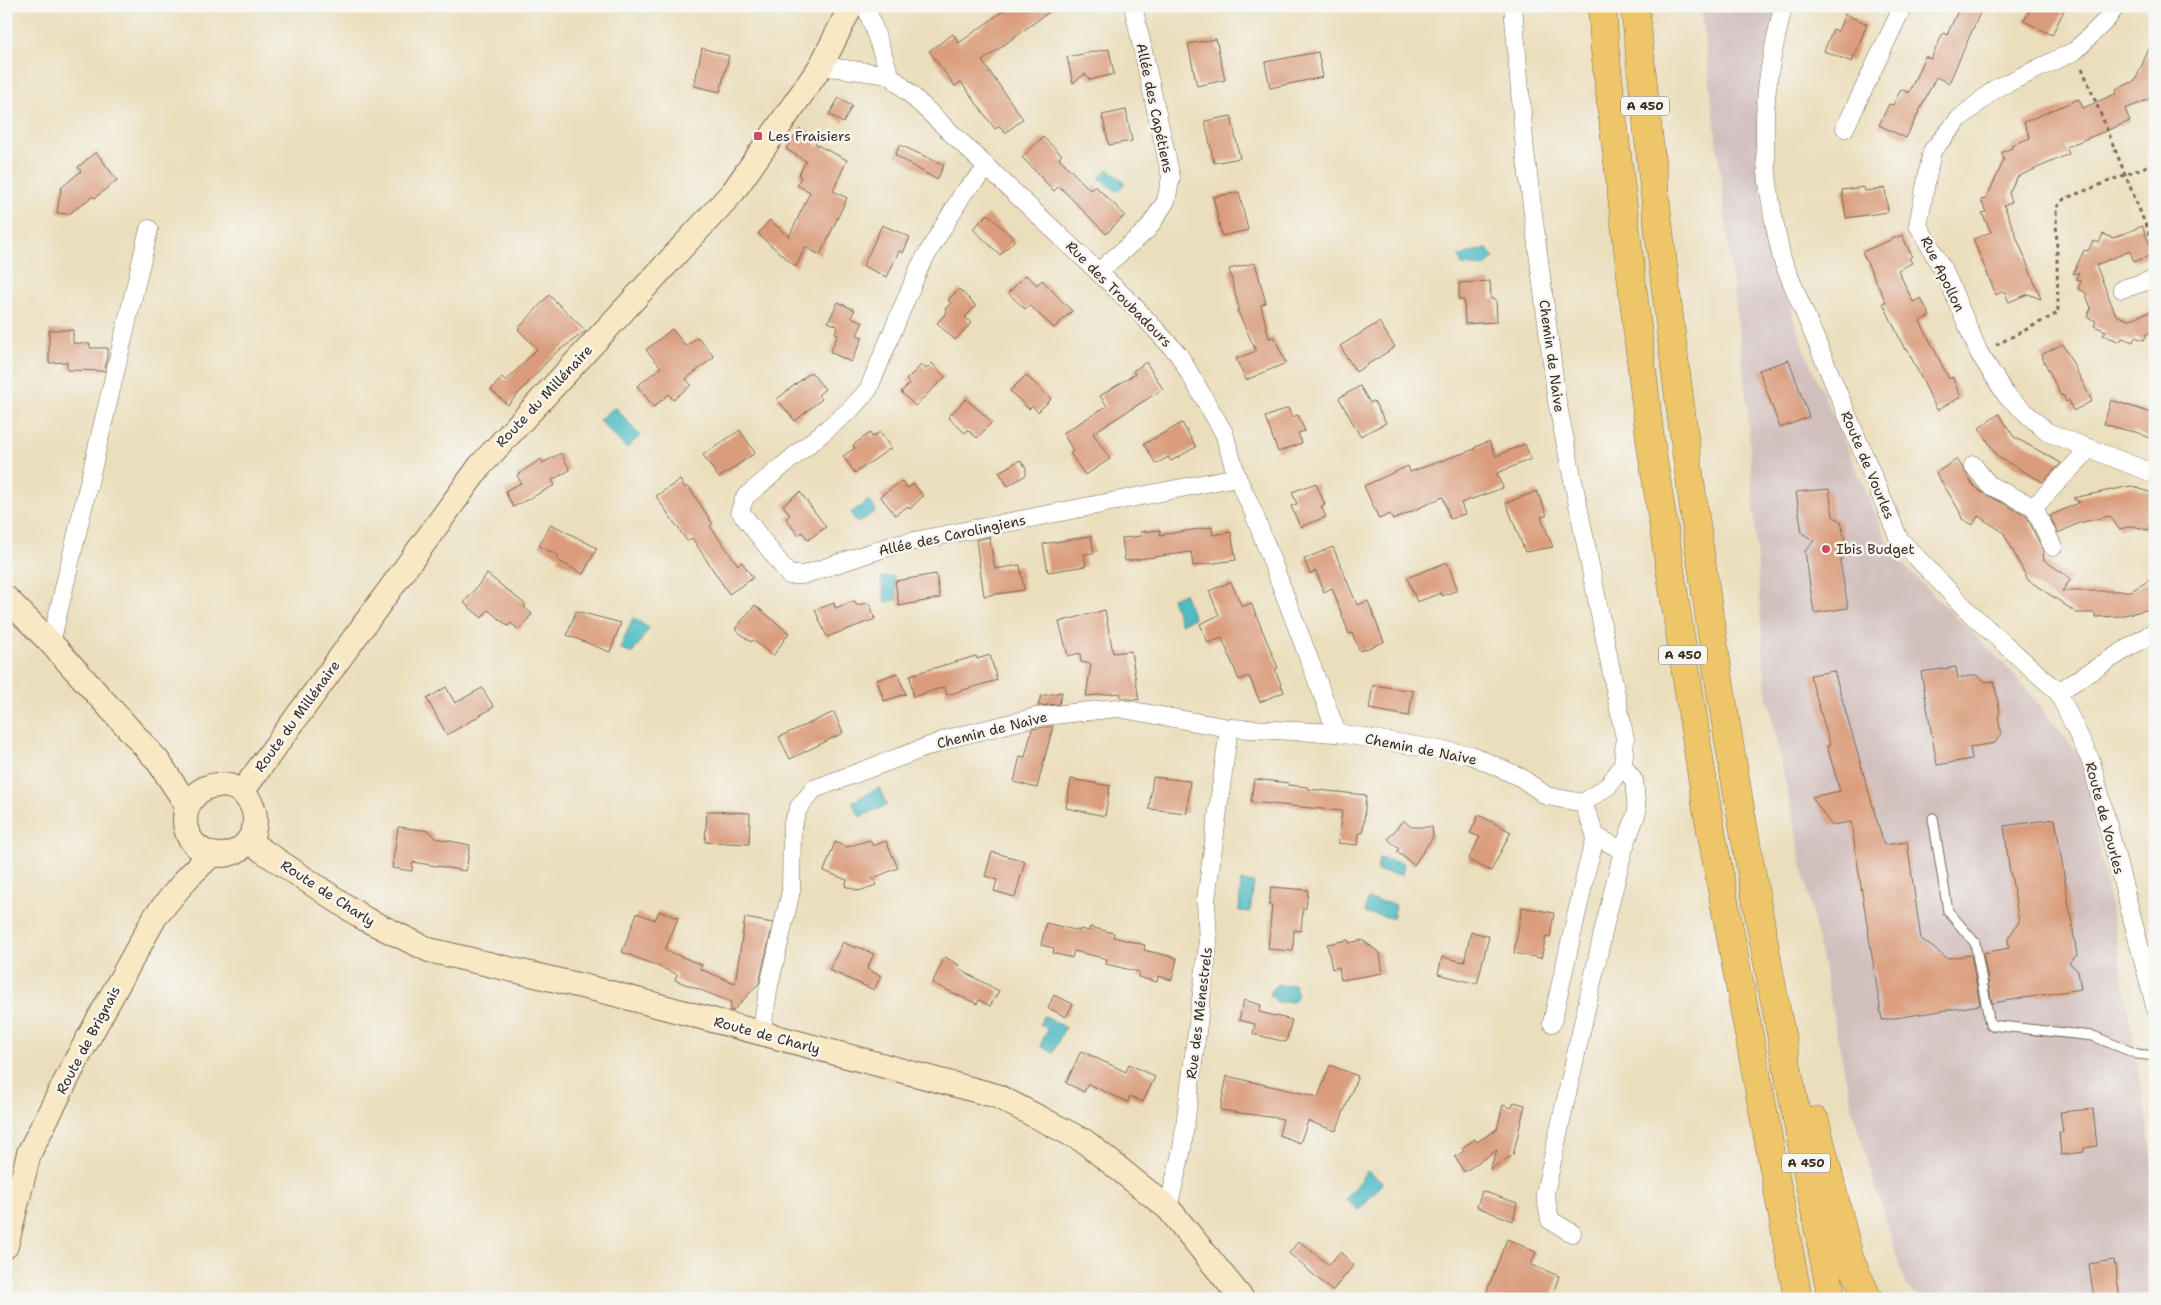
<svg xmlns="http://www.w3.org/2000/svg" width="2161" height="1305" font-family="'Shantell Sans',sans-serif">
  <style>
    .industrial { fill: #d1bfbd }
    .water { fill: #4ebcc5; stroke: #447372 }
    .building { fill: #da9c7c }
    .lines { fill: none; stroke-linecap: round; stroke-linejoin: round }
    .lane-casing { stroke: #796955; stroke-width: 11 }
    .street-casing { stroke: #796955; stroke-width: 19 }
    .secondary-casing { stroke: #796955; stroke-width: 26 }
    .highway-casing { stroke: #796955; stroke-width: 29 }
    .path { stroke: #796955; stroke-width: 3; stroke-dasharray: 4 4; stroke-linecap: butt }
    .lane { stroke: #fff; stroke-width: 9 }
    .street { stroke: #fff; stroke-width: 18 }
    .secondary { stroke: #f8e8c3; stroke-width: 24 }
    .highway { stroke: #eec569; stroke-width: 28 }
    .poi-dot { fill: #d1495b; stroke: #f6f6f2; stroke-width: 2 }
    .labels { text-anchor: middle; stroke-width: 5; stroke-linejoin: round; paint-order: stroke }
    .shield { fill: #f6f6f2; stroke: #73675e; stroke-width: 1 }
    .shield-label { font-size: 12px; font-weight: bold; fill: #3b2a1e }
    .street-label { font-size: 14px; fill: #3b2a1e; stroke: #f6f6f2 }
    .poi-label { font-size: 14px; fill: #3b2a1e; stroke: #f6f6f2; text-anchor: start }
  </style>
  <rect width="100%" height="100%" fill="#f6f6f2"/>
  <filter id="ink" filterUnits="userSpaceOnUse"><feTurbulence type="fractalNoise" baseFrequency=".02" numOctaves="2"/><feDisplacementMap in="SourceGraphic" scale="10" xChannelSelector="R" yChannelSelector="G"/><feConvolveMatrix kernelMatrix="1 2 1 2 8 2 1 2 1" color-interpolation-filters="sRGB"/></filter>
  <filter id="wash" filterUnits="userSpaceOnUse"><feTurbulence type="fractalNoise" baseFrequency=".0096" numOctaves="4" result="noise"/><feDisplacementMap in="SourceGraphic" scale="20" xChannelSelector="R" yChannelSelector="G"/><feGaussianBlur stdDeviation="1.12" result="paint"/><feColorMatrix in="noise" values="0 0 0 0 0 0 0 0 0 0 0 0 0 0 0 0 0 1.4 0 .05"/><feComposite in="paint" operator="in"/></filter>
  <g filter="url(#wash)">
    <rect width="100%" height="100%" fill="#ebdebc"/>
    <!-- industrial -->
    <path class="industrial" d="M1701,6h77l-19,88 3,131 44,129 88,202 118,116 71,87 31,167 41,246v127h-232l-17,-12 -53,-174 -88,-430 -18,-279z"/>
    <!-- water -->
    <g class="water">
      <path d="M1108,169l17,14 -8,9 -18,-14z"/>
      <path d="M1486,248l8,10 -10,9 -22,-2 -3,-9z"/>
      <path d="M615,407l25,29 -14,12 -27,-28z"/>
      <path d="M869,500l7,11 -19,12 -6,-10z"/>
      <path d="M894,576l3,24 -12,2 -4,-24z"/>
      <path d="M1184,593l10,25 -13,6 -9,-26z"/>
      <path d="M633,618l16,10 -17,26 -12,-6z"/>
      <path d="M879,788l8,17 -27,12 -8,-15z"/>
      <path d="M1379,858l25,5 -2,12 -25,-4z"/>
      <path d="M1241,881l13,2 -4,29 -11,-1z"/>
      <path d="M1368,899l28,6 -3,13 -28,-5z"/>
      <path d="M1278,984l5,2 11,-2 4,11 -5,7h-16l-7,-7 3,-7z"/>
      <path d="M1043,1016l22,11 -12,26 -13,-7 8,-17 -8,-5z"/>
      <path d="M1367,1171l16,11 -24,29 -13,-12z"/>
    </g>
    <g id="blocks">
      <!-- building -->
      <g class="building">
        <path d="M1010,6h47l-75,55 41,58 -18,14 -5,-7 -5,3 -34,-47 -6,4 -26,-35 24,-17 6,9z"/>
        <path d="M1960,6h23l-34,77 -13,-6 -30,61 -27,-13 10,-21 4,1 8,-16 8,4 16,-37 6,3 12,-26 4,2z"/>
        <path d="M2032,6h34l-14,29 -28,-14z"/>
        <path d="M1845,14l22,10 -15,38 -28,-11 9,-22 5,2z"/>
        <path d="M2155,35v62l-30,12 5,12 -64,26 3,7 -52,23 -8,16 3,9 -8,3 37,94 -13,-5 -19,8 -5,-11 -8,4 -23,-56 18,-7 -9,-19 4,-1 -5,-12 5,-1 18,-39 -3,-7 11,-5 -1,-3 19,-7 -6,-16 55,-23 4,9 34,-15 -1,-4 19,-8z"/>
        <path d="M1216,39l9,41 -28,6 -9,-42z"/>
        <path d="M702,48l27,8 -9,36 -26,-6z"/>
        <path d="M1109,49l5,25 -24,6 -5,-6 -12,9 -6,-26z"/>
        <path d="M1318,52l5,25 -53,11 -5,-26z"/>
        <path d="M839,98l13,8 -9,17 -14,-9z"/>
        <path d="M1126,110l6,31 -23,4 -7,-30z"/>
        <path d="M1231,116l9,42 -26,5 -9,-42z"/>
        <path d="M800,129l18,9 -3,6 32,16 -14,31 14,7 -27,57 -15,-8 -9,20 -38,-33 12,-14 19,17 21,-45 -13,-7 4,-8 -3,-1 8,-15 -20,-12z"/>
        <path d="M1043,137l19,18 -3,3 31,32 5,-4 30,29 -19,19 -47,-48 -5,5 -32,-34z"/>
        <path d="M900,145l44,20 -7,15 -42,-25z"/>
        <path d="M96,152l21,28 -22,18 -2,-2 -24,18 -12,-1 4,-25 20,-17 -3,-4z"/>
        <path d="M1864,187l1,4 20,-3 3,24 -42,6 -4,-28z"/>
        <path d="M1239,192l9,38 -26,6 -9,-39z"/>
        <path d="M988,214l27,26 -15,15 -27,-26z"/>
        <path d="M882,225l28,12 -7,16 -4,-2 -12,26 -24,-11z"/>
        <path d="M2142,226l12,28 -20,8 -4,-11 -34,14 20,50 12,5 27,-10v20l-8,4 -3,6 -9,-3 -2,5 -11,-4 -2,4 -17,-7 3,-4 -12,-5 2,-5 -9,-4 4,-9 -6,-16 -7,-3 3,-8 -5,-2 3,-7 -6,2 11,-24 4,1 5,-10 6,2 4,-9 10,4z"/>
        <path d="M1902,235l10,21 -3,2 3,5 -14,7 15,32 8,-4 9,18 -10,5 29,58 3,-2 9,20 -24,13 -30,-61 -2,1 -22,-47 3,-1 -24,-50z"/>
        <path d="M1255,263l11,40 -5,2 8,33 5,-1 12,26 -40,17 -10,-21 20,-8 -19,-41 2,-1 -10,-40z"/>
        <path d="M1026,275l11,10 5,-5 30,31 -18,17 -25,-23 -4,4 -17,-16z"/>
        <path d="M1490,281l1,18h5l1,23 -32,2 -1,-24h-5v-17z"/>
        <path d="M959,289l17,17 -11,11 6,6 -16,17 -18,-17 10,-11 -2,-3 6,-6 -3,-3z"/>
        <path d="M549,295l37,36 -32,23 -46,51 -17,-15 11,-13 4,4 31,-32 -19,-20z"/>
        <path d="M838,302l17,8 -4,7 12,5 -6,13 6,2 -12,25 -21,-10 8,-17 -3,-2 3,-7 -10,-4z"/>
        <path d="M1379,322l16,25 -39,25 -16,-26z"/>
        <path d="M672,329l14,17 12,-9 16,20 -28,22 5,6 -18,15 -4,-6 -15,13 -17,-21 24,-19 -15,-17z"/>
        <path d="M49,330h24v13l17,1v4h18l-3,23 -38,-1v-8l-18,1z"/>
        <path d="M2063,344l29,57 -19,10 -4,-11 -3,2 -3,-7 -2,1 -20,-41z"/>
        <path d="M1789,360l20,57 -29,11 -21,-58z"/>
        <path d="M1146,362l17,27 -70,44 17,26 -25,16 -15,-22 3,-2 -10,-18 44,-27 -7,-10 35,-22 -2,-3z"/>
        <path d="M932,363l13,14 -30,29 -14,-14 8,-8 -3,-4 15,-15 5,4z"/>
        <path d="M811,372l14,17 -7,6 4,4 -27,22 -18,-22z"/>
        <path d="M1026,375l25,24 -13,13 -6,-6 -3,3 -19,-18z"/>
        <path d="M1360,386l10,17 4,-2 12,22 -26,13 -21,-38z"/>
        <path d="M966,399l26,23 -15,16 -9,-8 -3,3 -17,-16z"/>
        <path d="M2111,400l44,14v26l-22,-9v1l-29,-8z"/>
        <path d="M1288,408l4,9 6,-2 7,16 -7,2 4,10 -24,9 -13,-35z"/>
        <path d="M1999,414l15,23 47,26 -18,19 -45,-25 -19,-29z"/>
        <path d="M1182,423l14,24 -25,14 -3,-4 -12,7 -12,-20z"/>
        <path d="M740,430l15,23 -36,25 -16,-23z"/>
        <path d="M880,432l11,16 -36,25 -12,-17 12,-8 -2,-3 17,-12 2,4z"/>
        <path d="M1489,441l7,15 29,-12 6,15 -34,14 6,15 -42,15 4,11 -15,5 -7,-22 -50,23 -3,-6 -11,5 -15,-33 44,-20 2,6 65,-23v-2z"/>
        <path d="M561,453l9,17 -18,10 3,5 -42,22 -8,-16 16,-8 -4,-8 24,-16 2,4z"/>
        <path d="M1957,459l16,26 8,7 45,23 17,35 1,10 27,19 -9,12h69l24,-14v31l-35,8 -25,1v-4h-18l-49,-33 -25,-48 -25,-16 -5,9 -11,-6 -3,-9 -23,-37z"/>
        <path d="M1020,460l6,8v7l-18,11 -9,-14z"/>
        <path d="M680,480l5,8 3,-2 25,38 -3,2 28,39 4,-3 11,16 -24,16 -37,-56 -5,3 -31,-45z"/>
        <path d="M902,481l5,7 7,-4 9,12 -13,13 -2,-3 -13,9 -15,-19z"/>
        <path d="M1316,483l9,22 -4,1 5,11 -26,10 -9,-21 6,-2 -5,-12z"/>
        <path d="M2131,486l24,8v27l-3,-1 -4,10 -15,-4 -14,3 -9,-13 -31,7 -21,10 -8,-17 30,-14 -7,-4z"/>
        <path d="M1829,489l4,27 8,6 6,29 -7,10 8,47 -34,5 -9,-62 9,-10 -12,-8 -6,-41z"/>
        <path d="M1537,491l10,24 -6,2 12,30 -28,5 -19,-49z"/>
        <path d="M800,492l26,35 -18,13 -6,-8 -4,3 -8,-11 -4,-6 4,-3 -7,-10z"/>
        <path d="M551,524l46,24 -14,26 -26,-14 2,-4 -20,-10z"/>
        <path d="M1212,527l1,8 18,-3 5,28 -43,6 -2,-14 -66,9 -3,-23 19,-2 -1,-4 20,-2v5z"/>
        <path d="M1091,536l3,17 -10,1 2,12 -38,6 -5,-28z"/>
        <path d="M989,537l6,32 25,-4 4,25 -40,6 -8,-56z"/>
        <path d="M1333,547l24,58 11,-4 16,41 -24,9 -8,-18 -3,1 -17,-46 -8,4 -8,-21 -6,3 -6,-15z"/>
        <path d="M1447,562l11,28 -16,6 -1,-3 -24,9 -10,-24z"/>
        <path d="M487,574l39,31 -2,2 8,7 -13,16 -8,-7 -3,3 -20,-16 -6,8 -18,-15z"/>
        <path d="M936,574l4,24 -41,8 -4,-25z"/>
        <path d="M1231,582l11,25 9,-4 27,65 -3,1 9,23 -24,10 -11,-26 -10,4 -17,-42 -14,5 -8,-19 19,-9 -10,-24z"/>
        <path d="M855,601l1,4 13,-2 6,16 -48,18 -12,-27 19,-7 1,5z"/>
        <path d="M755,605l34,28 -16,23 -20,-16 -2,2 -16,-13z"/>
        <path d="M1105,610l8,43 18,-2 8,49 -18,-2 -1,-5 -34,3 5,-32 -10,-2 -1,-9 -12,3 -9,-34z"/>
        <path d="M576,611l45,12 -11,29 -43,-17z"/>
        <path d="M990,655l7,25 -50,15 -3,-8 -31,10 -3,-22 66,-19 1,3z"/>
        <path d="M1956,667l2,11 18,-3 10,7 8,-1 6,32 -2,3 3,18 -6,9 -25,4 2,12 -35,6 -16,-93z"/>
        <path d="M1834,671l50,174 23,-3 14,97 26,19 24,-3 9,50 -98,15 -31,-198 -20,3 -19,-28 28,-6 -13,-45 3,-1 -20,-70z"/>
        <path d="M897,673l9,21 -22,7 -7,-21z"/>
        <path d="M1373,685l40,6 -4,25 -40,-7z"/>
        <path d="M446,687l9,16 27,-15 12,19 -47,28 -20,-36z"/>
        <path d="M1062,692l-3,12 -21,2 3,-10z"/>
        <path d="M834,712l9,21 -53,26 -11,-22z"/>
        <path d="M1053,726l-16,62 -23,-6 6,-26 5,1 7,-28z"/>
        <path d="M1153,777l37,4 -3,32 -38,-4z"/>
        <path d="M1071,779l39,7 -5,30 -39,-8z"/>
        <path d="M1254,779l35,4 -1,2 20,2v2l58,6 -3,38h-4l-1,12 -20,-2 4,-32 -91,-9z"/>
        <path d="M707,811l43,2 -1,31 -44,-2z"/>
        <path d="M1479,815l32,17 -20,39 -23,-11 12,-23 -10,-4z"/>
        <path d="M2055,819l22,136 -8,8 9,8 3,18 -89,14 -9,-50 26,-5 -1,-10 11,-16 -8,-48h-1l-6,-48z"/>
        <path d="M1403,820l8,7h21l1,10 -19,28 -17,-13 2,-3 -11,-10z"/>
        <path d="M398,827l32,4 5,7 35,7 -4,26 -53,-9 -1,9 -20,-3z"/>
        <path d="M870,840l3,6 13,-5 12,27 -25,10 3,7 -17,6 -14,-5 2,-6 -23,-9 11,-29 12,5z"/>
        <path d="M992,852l33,9 -10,36 -21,-6 3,-11 -12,-4z"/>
        <path d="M1271,887l37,3 -2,18h-3l-2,23 -7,-1 -1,21 -25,-2 4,-44h-3z"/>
        <path d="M1522,907l32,6 -4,25 -4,-1 -5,21 -27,-5z"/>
        <path d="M659,911l19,7 -13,32 37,15 -2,4 35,14 10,-65 28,5 -14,60 -26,28 -3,-1 1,-8 -56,-22 2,-6 -55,-22 15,-39 18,7z"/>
        <path d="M1046,923l33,8 1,-2 9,2 1,-4 24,6 -1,4 32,8 -1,5 33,8 -5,22 -14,-4 -1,6 -19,-5 1,-5 -33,-8 1,-5 -33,-8 -2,7 -19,-5 1,-5 -13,-3z"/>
        <path d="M1471,932l18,4 -12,48 -39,-10 4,-17 22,5z"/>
        <path d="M1348,940l1,3 13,-3 18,13 3,20 -42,7 -2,-13 -7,2 -5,-25z"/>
        <path d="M843,942l12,6 1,-2 18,8 -7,15 14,7 -7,14 -45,-20z"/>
        <path d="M945,957l14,8 -2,3 42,23 -9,15 -11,-6 -2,4 -45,-21z"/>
        <path d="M1054,995l19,9 -7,13 -18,-9z"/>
        <path d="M1244,1000l17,5 -2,7 33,8 -6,22 -33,-8 2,-10 -16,-4z"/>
        <path d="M1081,1051l45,21 3,-8 26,13 -12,25 -13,-6 -2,6 -40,-18 -4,8 -18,-9z"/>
        <path d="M1330,1065l28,11 -22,55 -28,-10 -8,22 -21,-8 4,-16 -63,-9 7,-34 91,21z"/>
        <path d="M1514,1102l11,3 -12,50 -23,14 7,-19 -33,22 -9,-15 9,-6 -2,-3 13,-9 2,3 20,-13 6,-24 9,3z"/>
        <path d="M2093,1109l4,37 -13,2v4l-23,3 -2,-23h4l-3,-20z"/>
        <path d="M1482,1191l35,12 -4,18 -36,-14z"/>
        <path d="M1507,1239l29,13 -5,13 28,11 -8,23h-67z"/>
        <path d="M1299,1241l30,24 11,-13 14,13 -22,26 -43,-38z"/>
        <path d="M2114,1260l6,39h-26l-5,-35z"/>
      </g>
    </g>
  </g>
  <g filter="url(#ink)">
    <use href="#blocks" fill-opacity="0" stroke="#796955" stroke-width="1"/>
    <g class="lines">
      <defs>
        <path id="lane" d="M1933,818l15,93 27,32 15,82 103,11 44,18 18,2"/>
        <g id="street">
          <path d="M866,6l24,69 242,229 47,51 45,78 13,44 16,34 84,222"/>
          <path d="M1783,6c-5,25 -12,50 -15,75 -8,60 0,119 14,178l117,280 71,74 88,79 33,69 64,245"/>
          <path d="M2116,6l-9,13 -32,32 -80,38 -36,30 -27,32 -14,74 28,50 33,78 27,42 41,37 108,42"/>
          <path d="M821,66l69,9"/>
          <path d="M1845,128l58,-122"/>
          <path d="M988,168l-24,24 -44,74 -52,124 -18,20 -105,87 -5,14 49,64h14l91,-30 343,-68"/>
          <path d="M1098,272l50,-43 18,-28 5,-24 -38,-171"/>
          <path d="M2122,289l33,-10"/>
          <path d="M1973,465l16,20 45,22"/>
          <path d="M2053,547l-19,-40 56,-59"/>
          <path d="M51,643l98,-414"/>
          <path d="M2058,692l97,-61"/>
          <path d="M1583,803l13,33 27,15"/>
          <path d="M1552,1023l35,-155 9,-32"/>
          <path d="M761,1034l8,-48 22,-95 1,-65 7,-19 15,-18 137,-51 85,-21 81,-9 112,20 108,5 134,22 49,22 27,19 36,7 25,-17 15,-21 2,-26 -68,-338 -32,-250 -12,-145"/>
          <path d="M1168,1208l14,-59 26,-204 -2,-45 23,-172"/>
          <path d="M1572,1233l-22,-13 -5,-27 60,-269 18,-73 14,-39 -3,-31 -11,-16"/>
        </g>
        <g id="secondary">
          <path d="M6,598l45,45 107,118 29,44"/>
          <circle cx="220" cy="820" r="35"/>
          <path d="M242,792l238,-326 253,-274 88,-126 30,-60"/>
          <path d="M248,841l117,78 64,31 182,43 386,103 87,45 84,67 74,91"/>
          <path d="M6,1246l23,-93 49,-96 77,-140 33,-40 23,-22"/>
        </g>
        <g id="highway">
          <path d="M1602,6l3,45 45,388 57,370 91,490"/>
          <path d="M1635,6c24,242 53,484 92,724 31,190 68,379 105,569"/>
          <path d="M1815,1121l35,139 18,39"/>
        </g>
      </defs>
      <!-- lane casing -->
      <use href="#lane" class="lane-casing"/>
      <!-- street casing -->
      <use href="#street" class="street-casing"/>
      <!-- secondary casing -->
      <use href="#secondary" class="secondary-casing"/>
      <!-- highway casing -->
      <use href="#highway" class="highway-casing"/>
      <!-- path -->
      <g class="path">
        <path d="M2082,68l73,180"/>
        <path d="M1996,345l62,-32 -2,-105 8,-9 91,-36"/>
      </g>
      <!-- lane -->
      <use href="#lane" class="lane"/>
      <!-- street -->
      <use href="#street" class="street"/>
      <!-- secondary -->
      <use href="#secondary" class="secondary"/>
      <!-- highway -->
      <use href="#highway" class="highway"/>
    </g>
  </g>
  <!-- markers -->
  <g class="poi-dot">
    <rect x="753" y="131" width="10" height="10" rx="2.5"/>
    <circle cx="1826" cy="549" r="5"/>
  </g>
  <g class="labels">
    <!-- shield labels -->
    <g class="shield">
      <rect x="1621" y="96.5" width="48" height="19" rx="4"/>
      <rect x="1659" y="645.5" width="48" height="19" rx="4"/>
      <rect x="1782" y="1153.5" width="48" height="19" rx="4"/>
    </g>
    <g class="shield-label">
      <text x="1645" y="110">A 450</text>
      <text x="1683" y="659">A 450</text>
      <text x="1806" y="1167">A 450</text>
    </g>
    <!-- street labels -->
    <g class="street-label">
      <text transform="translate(1155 108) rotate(78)" y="5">Allée des Capétiens</text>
      <text transform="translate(1943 274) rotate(64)" y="5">Rue Apollon</text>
      <text transform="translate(1119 294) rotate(45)" y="5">Rue des Troubadours</text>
      <text transform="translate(1552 356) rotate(82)" y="5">Chemin de Naive</text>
      <text transform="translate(544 396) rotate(-47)" y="5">Route du Millénaire</text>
      <text transform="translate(1868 465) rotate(67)" y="5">Route de Vourles</text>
      <text transform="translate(952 535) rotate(-12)" y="5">Allée des Carolingiens</text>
      <text transform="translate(297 716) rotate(-54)" y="5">Route du Millénaire</text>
      <text transform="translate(992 730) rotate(-14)" y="5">Chemin de Naive</text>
      <text transform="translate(1421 749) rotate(11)" y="5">Chemin de Naive</text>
      <text transform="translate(2105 818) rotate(75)" y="5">Route de Vourles</text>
      <text transform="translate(328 893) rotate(33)" y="5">Route de Charly</text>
      <text transform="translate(1199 1013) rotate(-83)" y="5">Rue des Ménestrels</text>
      <text transform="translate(767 1035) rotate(15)" y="5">Route de Charly</text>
      <text transform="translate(88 1040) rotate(-62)" y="5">Route de Brignais</text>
    </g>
    <!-- poi labels -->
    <g class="poi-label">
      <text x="768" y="141">Les Fraisiers</text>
      <text x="1836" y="554">Ibis Budget</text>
    </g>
  </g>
  <!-- margin -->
  <rect width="2161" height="1305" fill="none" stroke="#f6f6f2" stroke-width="25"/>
</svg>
